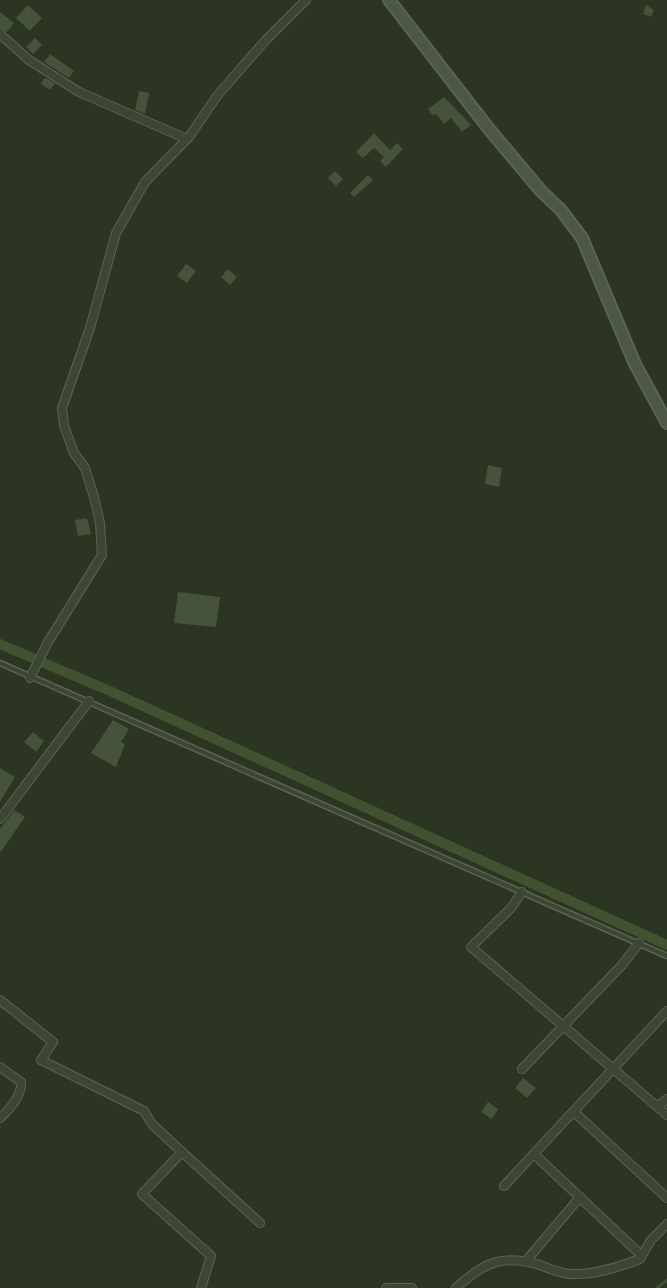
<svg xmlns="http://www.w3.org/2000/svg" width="667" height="1288" font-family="'Golos Text',sans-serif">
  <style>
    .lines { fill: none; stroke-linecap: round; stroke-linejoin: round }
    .stream { stroke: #405230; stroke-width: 3 }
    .canal { stroke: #405230; stroke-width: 10 }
    .building { fill: #46523b }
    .lane-casing { stroke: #5b6353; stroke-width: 7 }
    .street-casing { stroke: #5b6353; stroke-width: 10 }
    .secondary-casing { stroke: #5b6353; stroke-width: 14 }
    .lane { stroke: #3d4635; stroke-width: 4 }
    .street { stroke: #3d4635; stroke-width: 8 }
    .secondary { stroke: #4c5844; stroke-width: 10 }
  </style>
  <rect width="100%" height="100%" fill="#2b3522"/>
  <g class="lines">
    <!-- stream -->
    <path class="stream" d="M657,1288l10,-8"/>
    <!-- canal -->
    <path class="canal" d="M0,644l112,48 555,253"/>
  </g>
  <!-- building -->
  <g class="building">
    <path d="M28,5l14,13 -12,13 -14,-13z"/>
    <path d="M646,5l8,5 -3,7 -8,-3z"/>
    <path d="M0,12l14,11 -7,9 -7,-4z"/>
    <path d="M35,38l7,7 -9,9 -7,-7z"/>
    <path d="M50,54l24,17 -5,7 -25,-16z"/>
    <path d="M45,78l10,5 -5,7 -9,-6z"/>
    <path d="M139,91l10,2 -4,21 -10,-4z"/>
    <path d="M444,97l27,28 -9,7 -11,-14 -7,6 -8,-10 -3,2 -5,-7z"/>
    <path d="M374,133l16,17 7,-7 6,6 -17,18 -6,-6 4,-4 -10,-9 -11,10 -7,-6z"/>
    <path d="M335,171l8,8 -7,7 -8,-8z"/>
    <path d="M368,175l5,5 -19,17 -4,-4z"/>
    <path d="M186,264l10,7 -9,12 -10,-7z"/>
    <path d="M228,269l9,8 -7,8 -9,-8z"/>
    <path d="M488,465l14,3 -3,19 -14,-3z"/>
    <path d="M87,518l4,16 -13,2 -3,-16z"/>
    <path d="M178,592l42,5 -4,30 -42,-4z"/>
    <path d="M113,720l16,9 -8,13 4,2 -9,23 -25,-14z"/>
    <path d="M33,732l11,9 -8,11 -12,-10z"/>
    <path d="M0,768l15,9 -15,25z"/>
    <path d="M14,810l11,7 -25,36v-24z"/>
    <path d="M523,1078l13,10 -9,10 -12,-10z"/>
    <path d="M488,1102l10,7 -6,10 -11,-7z"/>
  </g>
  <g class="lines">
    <defs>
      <path id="lane" d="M0,663l667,293"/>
      <g id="street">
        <path d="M0,34l29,26 50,32 108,47"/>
        <path d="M30,678l18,-36 54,-87 -2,-32 -6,-26 -9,-29 -11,-15 -10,-27 -2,-18 28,-80 26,-95 29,-51 44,-45 28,-41 47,-54 42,-42"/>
        <path d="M0,819l89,-118"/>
        <path d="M522,892l-11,16 -40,39 196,168"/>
        <path d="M0,1000l53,42 -12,18 103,51 8,13 30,28 -40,42 69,62 -10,32"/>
        <path d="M0,1067l21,15c1,14 -11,27 -21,36"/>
        <path d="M522,1069l100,-104 17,-22"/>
        <path d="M658,1106l9,-7"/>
        <path d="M574,1112l93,86"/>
        <path d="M182,1152l78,71"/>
        <path d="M534,1154l108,102"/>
        <path d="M504,1186l163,-175"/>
        <path d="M526,1261l54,-64"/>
        <path d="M386,1288h26"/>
        <path d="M456,1288c28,-26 46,-34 84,-23 10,4 22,9 32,9 23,1 47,-7 68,-15l11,-19 16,-16"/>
      </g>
      <path id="secondary" d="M389,0l100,129 52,62 20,19 21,28 53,126 32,59"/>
    </defs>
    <!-- lane casing -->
    <use href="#lane" class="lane-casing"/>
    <!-- street casing -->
    <use href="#street" class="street-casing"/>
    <!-- secondary casing -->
    <use href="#secondary" class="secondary-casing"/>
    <!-- lane -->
    <use href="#lane" class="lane"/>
    <!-- street -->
    <use href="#street" class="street"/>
    <!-- secondary -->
    <use href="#secondary" class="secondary"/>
  </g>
</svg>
